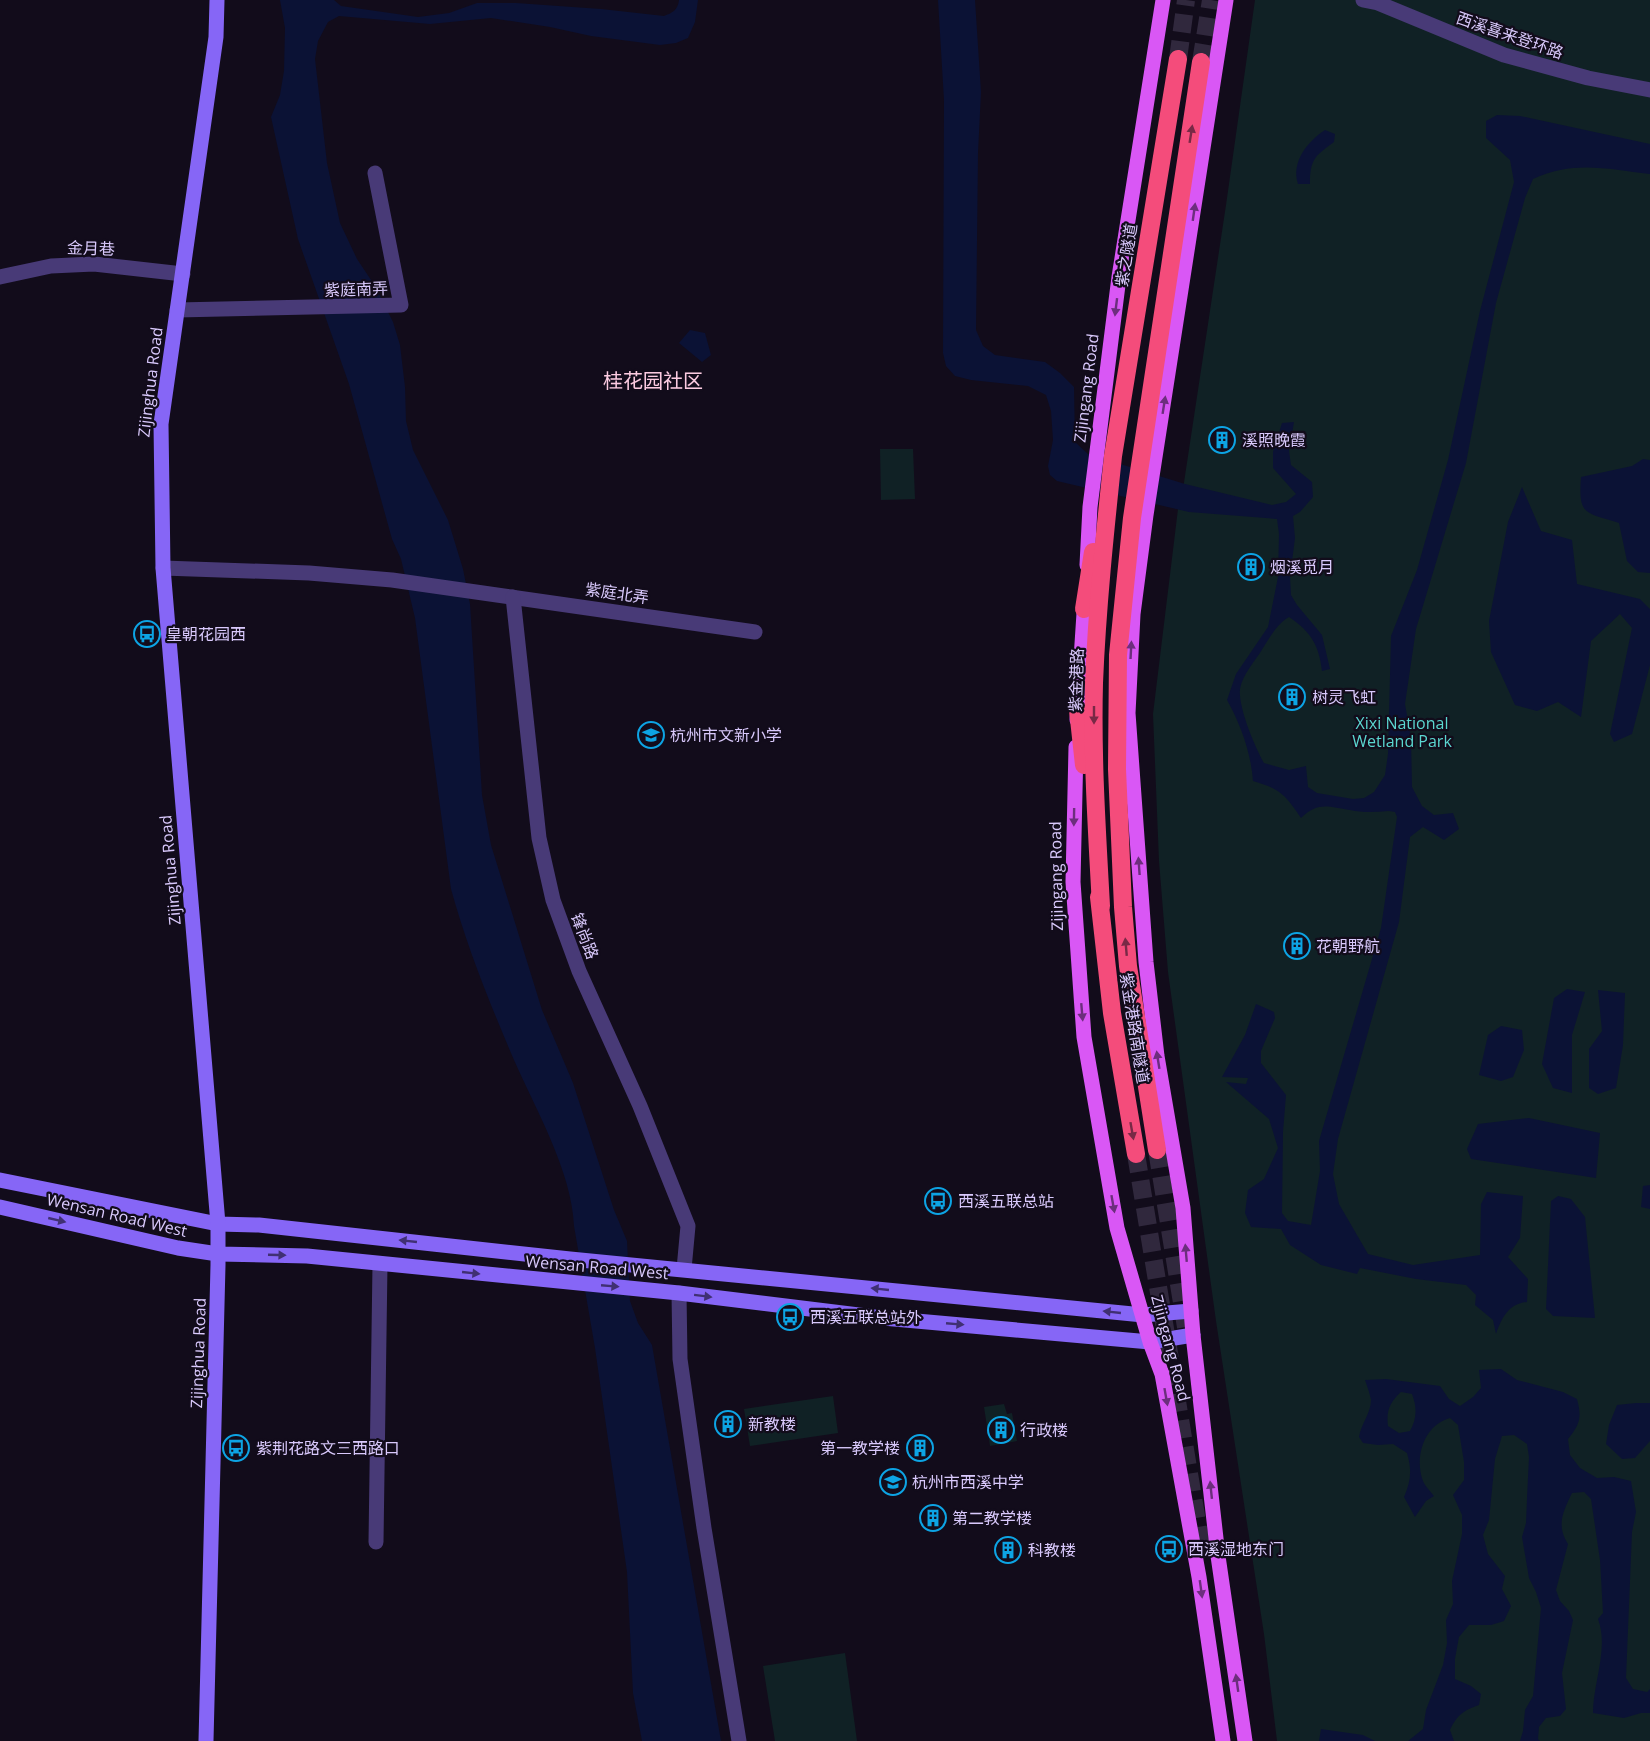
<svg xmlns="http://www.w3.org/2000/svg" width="1650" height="1741" font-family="'Open Sans','Noto Sans SC',sans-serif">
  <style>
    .green { fill: #102125 }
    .water { fill: #0b1235; fill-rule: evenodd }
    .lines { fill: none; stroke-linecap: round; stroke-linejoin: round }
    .highway-tunnel { stroke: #30283d; stroke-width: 18; stroke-dasharray: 18 9; stroke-linecap: butt }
    .street { stroke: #483a77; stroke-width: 15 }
    .secondary { stroke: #8666f6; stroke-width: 15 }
    .primary { stroke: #d957f5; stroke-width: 15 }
    .highway { stroke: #f44c7b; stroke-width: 18 }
    .oneway { fill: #782946 }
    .oneway2 { fill: #6c2e7d }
    .oneway3 { fill: #403073 }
    .labels { text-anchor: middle; stroke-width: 4.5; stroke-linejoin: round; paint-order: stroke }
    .street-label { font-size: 16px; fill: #d9c9fc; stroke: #120c1b }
    .poi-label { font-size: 16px; fill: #d9c9fc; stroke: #120c1b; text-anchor: start }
    .park-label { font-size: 16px; fill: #5bd6d0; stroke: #120c1b }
    .quarter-label { font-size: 20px; fill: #fccbe1; stroke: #120c1b }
  </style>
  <rect width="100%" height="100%" fill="#120c1b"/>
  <!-- green -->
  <g class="green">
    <path d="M1255,0h395v1741h-373l-13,-107 -48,-313 -48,-349 -9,-111 -6,-147 25,-205h2l46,-304z"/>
    <path d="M880,449h33l2,50 -34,1z"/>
    <path d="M833,1396l5,37 -88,13 -6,-37z"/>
    <path d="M1004,1404l3,10 5,-1 5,28 -27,5 -6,-39z"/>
    <path d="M845,1653l12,88h-82l-12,-75z"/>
  </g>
  <!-- water -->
  <g class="water">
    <path d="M280,0h54l7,6 77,11 31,-4 28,-10h39l85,6 63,7c8,-3 14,-6 15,-16h19l-3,22 -7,16 -12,5 -16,2 -69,-9 -41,-9 -59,-9 -61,6 -91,-8 -11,6 -10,19 -3,18 12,104 13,60 17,36 18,27 18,36 7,23 5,42 1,34 7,29 35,70 15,49 7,35 12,191 9,50 51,165 31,73 41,127 13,31 3,60 8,22 14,22 69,396h-79l-9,-48 -6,-121 -32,-224 -21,-122c-2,-54 -38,-116 -60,-166 -24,-56 -47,-113 -63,-171l-36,-271 -14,-59 -9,-20 -43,-155 -51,-145 -27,-122 9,-22 4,-24 1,-43z"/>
    <path d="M938,0h37l6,92 -3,61 -2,177 7,16 12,9 50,7 15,11 14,14 1,55 13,12 97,30 87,21 14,-3 10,-8 -23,-26v-16l9,-29 12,-1 -5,29 2,14 21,17 1,15 -13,15 -7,4 2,22 -5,39 1,18 6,10 25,30 8,34 -8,2c-3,-26 -11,-39 -33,-54 -13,8 -18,19 -26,31 -7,12 -21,27 -23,41 -2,18 15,58 24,74l25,7 17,-4 2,21 9,6 36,6 11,-1 10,-6 11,-17 3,-21 3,-118 26,-66 31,-110 32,-149 34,-129 -4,-22 -24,-22v-17l11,-6 23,1 130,28v30c-43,-5 -76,-14 -117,5l-8,19 -29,105 -30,160 -50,166 -11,75 6,34 1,49 10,19 12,9 19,-2 6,16 -15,11 -21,-13 -13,10 -11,85 -61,217 -5,35 6,30 29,50 45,11 67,-10 1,-51 6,-12 36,4 -3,42 -12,19 20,22 -1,23c-19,2 -25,16 -31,32l-3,-14 -18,-15 1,-10 -10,-10 -50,-6 -56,-11 -3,6 -36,-9 -31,-20 -9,-16 -30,-2 -6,-14 3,-23 16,-11 14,-31 -9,-29 -43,-37 20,2 2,-6 -26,-1 23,-42 11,-31 18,8 1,6 -14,33v12l25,32 -3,37 -1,81 6,8 23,4 9,-54 -1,-30 62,-213 16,-111 -2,-5 -6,-1c-13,1 -26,2 -39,-1 -21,-3 -32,-9 -49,8 -16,-24 -21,-29 -48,-37 -2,-28 -12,-56 -26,-81l9,-26 32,-47 10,-50 1,-43 -2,-15 -88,-7 -132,-31 -7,-6 -2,-9 5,-26 -2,-29 -5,-16 -18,-9 -57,-6 -16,-4 -9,-10 -3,-13 1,-253z"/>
    <path d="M1325,130l10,4 -1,8c-19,14 -24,17 -24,42h-12c-7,-22 9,-42 27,-54z"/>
    <path d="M690,330l15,3 6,22 -9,7 -23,-19z"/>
    <path d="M1643,459l7,1v113l-12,-1 -11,-11 -8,-38c-34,-11 -41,-7 -38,-46l51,-11z"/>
    <path d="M1522,487l19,44 31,9 5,44 63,15 10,10v56l-18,69 -18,8 -4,-8 22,-106 -12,-14 -29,27 -10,76 -23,-15 -21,9 -22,-6 -24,-53 -2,-31 19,-99z"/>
    <path d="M1567,989l18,3 -13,43v58l-19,-5 -11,-24 12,-66z"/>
    <path d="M1598,990l27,3 -2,52 -7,43 -18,6 -9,-6v-39l13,-18z"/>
    <path d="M1501,1026l21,4 2,20 -11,27 -12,4 -22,-6 9,-40z"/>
    <path d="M1529,1118l71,15 -4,45 -125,-19 -4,-10 11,-25z"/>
    <path d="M1650,1185v24l-9,-2 2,-21z"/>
    <path d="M1558,1196l13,3 14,18 10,101 -42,-2 -7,-7 5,-108z"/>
    <path d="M1501,1369l16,11 46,12 14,7c5,19 3,25 -9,40l2,16 10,13 17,10 17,-1 17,4 5,31 -4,20 -6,146 7,11 14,3 3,-3v24h-9l-17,5 -31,-5c0,-30 16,-65 5,-94l5,-6 -3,-53 -9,-61 -7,-7 -12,1c-9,19 -16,32 -4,51l-12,46 4,11 9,10 4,9 -11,53 4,36 -6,7 -14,2 -7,9 -1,12 2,2h-20l3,-10 2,-21 8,-14 8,-88 -5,-16 -7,-14 -7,-41 4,-14 1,-25 2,-41 -2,-13 -13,-9 -12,1 -7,23 -6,61 -6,15 5,19 17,22 -3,13 9,17 -7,15 -13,4h-22l-10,12 -4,22v20l16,7 10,8 -2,11c-15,5 -22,10 -29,25l4,11h-46l15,-12 3,-19 17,-45 4,-22 -1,-23 7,-16 -1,-23 10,-47v-19l-9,-20 11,-15v-18l-6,-37 -8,-7c-26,7 -36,39 -27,63 2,5 8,11 11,15l-8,5 -11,16 -11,-20c7,-16 8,-27 3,-44l-14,-9 -15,1 -15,-2 -4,-6c2,-13 12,-24 12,-37 -1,-6 -4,-14 -6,-20l21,-1 54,7 9,13 11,7 13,-9 8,-9 -2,-18zM1401,1392l11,2c5,13 5,25 -2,37l-11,2 -11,-7c-2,-15 2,-24 13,-34z"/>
    <path d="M1636,1403h14v38l-15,17 -13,1 -16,-15 3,-19 8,-20z"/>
    <path d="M1321,1729l42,6 12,6h-56z"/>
  </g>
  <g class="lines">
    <!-- highway-tunnel -->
    <g class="highway-tunnel">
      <path d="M1178,59l8,-59"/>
      <path d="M1201,62l10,-62"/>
      <path d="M1157,1150l29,177"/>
      <path d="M1136,1154l67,404"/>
    </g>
    <!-- street -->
    <g class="street">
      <path d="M1363,0l15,3 126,52 84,23 62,12"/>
      <path d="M0,277l51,-11 43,-2 89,10"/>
      <path d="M177,310l224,-5 -26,-132"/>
      <path d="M163,568l146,5 83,7 363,52"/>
      <path d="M513,597l26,241 14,62 26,71 61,135 48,120 -4,43"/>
      <path d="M679,1293l1,66 24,169 35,213"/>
      <path d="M376,1542l4,-278"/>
    </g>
    <!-- secondary -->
    <g class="secondary">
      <path d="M0,1180l218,44 41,1 311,34 573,56 48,-4"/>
      <path d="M0,1207l178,41 40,6 89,2 372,37 204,25 267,24 43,-7"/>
      <path d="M206,1741l12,-476v-41l-55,-656 -2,-144 55,-387 1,-37"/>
    </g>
    <!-- primary -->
    <g class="primary">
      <path d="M1226,0l-80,515 -13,99 -5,99 18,249 11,94 26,152 10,127 25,221 27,185"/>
      <path d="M1087,565l3,-58 29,-230 44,-277"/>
      <path d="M1077,720l8,-122"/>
      <path d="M1076,747l-3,135 11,155 33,191 33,114 12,32 37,203 24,164"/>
    </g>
    <!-- highway -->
    <g class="highway">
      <path d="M1084,609l9,-57"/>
      <path d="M1078,710l6,55"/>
      <path d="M1099,897l13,116 24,141"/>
      <path d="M1101,906c-4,-74 -9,-148 -7,-223 3,-75 11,-151 19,-227l65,-397"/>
      <path d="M1157,1150l-29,-184 -5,-59 -6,-138 1,-114 14,-137 69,-456"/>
    </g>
  </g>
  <!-- one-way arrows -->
  <defs><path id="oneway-solid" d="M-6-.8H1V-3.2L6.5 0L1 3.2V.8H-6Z" transform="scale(1.5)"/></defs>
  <g class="oneway">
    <use href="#oneway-solid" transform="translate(1191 134) rotate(-81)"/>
    <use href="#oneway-solid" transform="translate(1094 715) rotate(90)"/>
    <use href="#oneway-solid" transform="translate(1126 947) rotate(-95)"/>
    <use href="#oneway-solid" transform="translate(1132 1131) rotate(80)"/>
  </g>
  <g class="oneway2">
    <use href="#oneway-solid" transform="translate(1194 212) rotate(-82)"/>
    <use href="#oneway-solid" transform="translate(1116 307) rotate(97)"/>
    <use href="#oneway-solid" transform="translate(1164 405) rotate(-81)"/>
    <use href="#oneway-solid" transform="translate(1131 650) rotate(-87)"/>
    <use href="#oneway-solid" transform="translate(1074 817) rotate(91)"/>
    <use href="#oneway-solid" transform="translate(1139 866) rotate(-94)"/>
    <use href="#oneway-solid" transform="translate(1082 1012) rotate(85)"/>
    <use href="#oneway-solid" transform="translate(1158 1060) rotate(-99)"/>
    <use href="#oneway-solid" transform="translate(1113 1204) rotate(80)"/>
    <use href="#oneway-solid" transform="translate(1186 1253) rotate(-95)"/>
    <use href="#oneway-solid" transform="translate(1166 1397) rotate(80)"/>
    <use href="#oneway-solid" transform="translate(1211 1490) rotate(-96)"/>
    <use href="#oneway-solid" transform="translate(1201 1589) rotate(82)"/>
    <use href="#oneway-solid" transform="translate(1237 1683) rotate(-98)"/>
  </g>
  <g class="oneway3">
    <use href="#oneway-solid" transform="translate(57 1220) rotate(13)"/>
    <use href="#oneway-solid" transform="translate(408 1241) rotate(-174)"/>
    <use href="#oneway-solid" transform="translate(277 1255) rotate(2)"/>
    <use href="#oneway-solid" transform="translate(471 1273) rotate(6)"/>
    <use href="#oneway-solid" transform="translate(610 1286) rotate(5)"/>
    <use href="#oneway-solid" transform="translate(880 1289) rotate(-174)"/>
    <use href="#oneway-solid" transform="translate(703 1296) rotate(7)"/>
    <use href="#oneway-solid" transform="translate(1112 1312) rotate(-174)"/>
    <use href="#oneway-solid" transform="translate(955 1324) rotate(5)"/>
  </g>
  <!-- icons -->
  <defs>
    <symbol id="building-ring" viewBox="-11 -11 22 22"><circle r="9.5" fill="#120c1b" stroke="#0da4e4" stroke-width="1.5"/><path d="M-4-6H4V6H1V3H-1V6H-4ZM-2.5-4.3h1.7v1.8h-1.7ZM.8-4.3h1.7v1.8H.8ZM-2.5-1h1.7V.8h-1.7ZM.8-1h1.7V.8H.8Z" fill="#0da4e4"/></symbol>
    <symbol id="bus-ring" viewBox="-11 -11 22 22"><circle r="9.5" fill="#120c1b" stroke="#0da4e4" stroke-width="1.5"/><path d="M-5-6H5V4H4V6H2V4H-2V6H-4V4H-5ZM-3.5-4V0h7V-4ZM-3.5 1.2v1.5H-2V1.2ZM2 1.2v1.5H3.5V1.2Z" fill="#0da4e4"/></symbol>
    <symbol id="school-ring" viewBox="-11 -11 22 22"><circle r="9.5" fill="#120c1b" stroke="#0da4e4" stroke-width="1.5"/><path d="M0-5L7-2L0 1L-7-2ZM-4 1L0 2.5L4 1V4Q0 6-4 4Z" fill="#0da4e4"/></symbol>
  </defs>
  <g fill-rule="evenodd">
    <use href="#building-ring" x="1207" y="425" width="30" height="30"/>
    <use href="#building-ring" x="1236" y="552" width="30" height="30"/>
    <use href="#bus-ring" x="132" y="619" width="30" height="30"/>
    <use href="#building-ring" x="1277" y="682" width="30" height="30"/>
    <use href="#school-ring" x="636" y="720" width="30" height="30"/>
    <use href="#building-ring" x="1282" y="931" width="30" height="30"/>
    <use href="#bus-ring" x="923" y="1186" width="30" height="30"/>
    <use href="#bus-ring" x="775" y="1302" width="30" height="30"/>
    <use href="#building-ring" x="713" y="1409" width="30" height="30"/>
    <use href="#building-ring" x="986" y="1415" width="30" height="30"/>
    <use href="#bus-ring" x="221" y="1433" width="30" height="30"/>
    <use href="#building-ring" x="905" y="1433" width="30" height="30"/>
    <use href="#school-ring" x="878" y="1467" width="30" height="30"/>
    <use href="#building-ring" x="918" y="1503" width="30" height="30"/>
    <use href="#bus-ring" x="1154" y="1534" width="30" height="30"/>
    <use href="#building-ring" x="993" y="1535" width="30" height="30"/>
  </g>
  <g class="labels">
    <!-- street labels -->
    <g class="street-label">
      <text transform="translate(1510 35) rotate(19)" y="6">西溪喜来登环路</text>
      <text transform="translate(91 248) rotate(2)" y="6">金月巷</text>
      <text transform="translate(1126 255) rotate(-81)" y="6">紫之隧道</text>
      <text transform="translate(356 289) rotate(-2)" y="6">紫庭南弄</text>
      <text transform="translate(150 382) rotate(-83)" y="6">Zijinghua Road</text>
      <text transform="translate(1086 388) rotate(-83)" y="6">Zijingang Road</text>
      <text transform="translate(617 593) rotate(8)" y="6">紫庭北弄</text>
      <text transform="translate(1076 680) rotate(-88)" y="6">紫金港路</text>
      <text transform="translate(170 870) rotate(-95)" y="6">Zijinghua Road</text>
      <text transform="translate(1056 876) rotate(-91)" y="6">Zijingang Road</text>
      <text transform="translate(585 936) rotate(69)" y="6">锋尚路</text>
      <text transform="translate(1135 1028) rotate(81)" y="6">紫金港路南隧道</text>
      <text transform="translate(117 1215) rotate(13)" y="6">Wensan Road West</text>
      <text transform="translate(597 1267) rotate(5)" y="6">Wensan Road West</text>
      <text transform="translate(1171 1348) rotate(75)" y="6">Zijingang Road</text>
      <text transform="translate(198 1353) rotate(-88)" y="6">Zijinghua Road</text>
    </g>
    <!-- poi labels -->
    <g class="poi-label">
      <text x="1242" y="446">溪照晚霞</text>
      <text x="1270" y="573">烟溪觅月</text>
      <text x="166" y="640">皇朝花园西</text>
      <text x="1312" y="703">树灵飞虹</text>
      <text x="670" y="741">杭州市文新小学</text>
      <text x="1316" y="952">花朝野航</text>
      <text x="958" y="1207">西溪五联总站</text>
      <text x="810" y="1323">西溪五联总站外</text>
      <text x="748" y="1430">新教楼</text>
      <text x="1020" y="1436">行政楼</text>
      <text x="256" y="1454">紫荆花路文三西路口</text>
      <text x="900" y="1454" text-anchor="end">第一教学楼</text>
      <text x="912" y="1488">杭州市西溪中学</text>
      <text x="952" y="1524">第二教学楼</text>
      <text x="1188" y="1555">西溪湿地东门</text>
      <text x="1028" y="1556">科教楼</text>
    </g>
    <!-- park labels -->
    <g class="park-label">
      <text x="1402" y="729">Xixi National<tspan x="1402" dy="18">Wetland Park</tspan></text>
    </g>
    <!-- quarter labels -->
    <g class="quarter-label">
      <text x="653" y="388">桂花园社区</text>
    </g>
  </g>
</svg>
